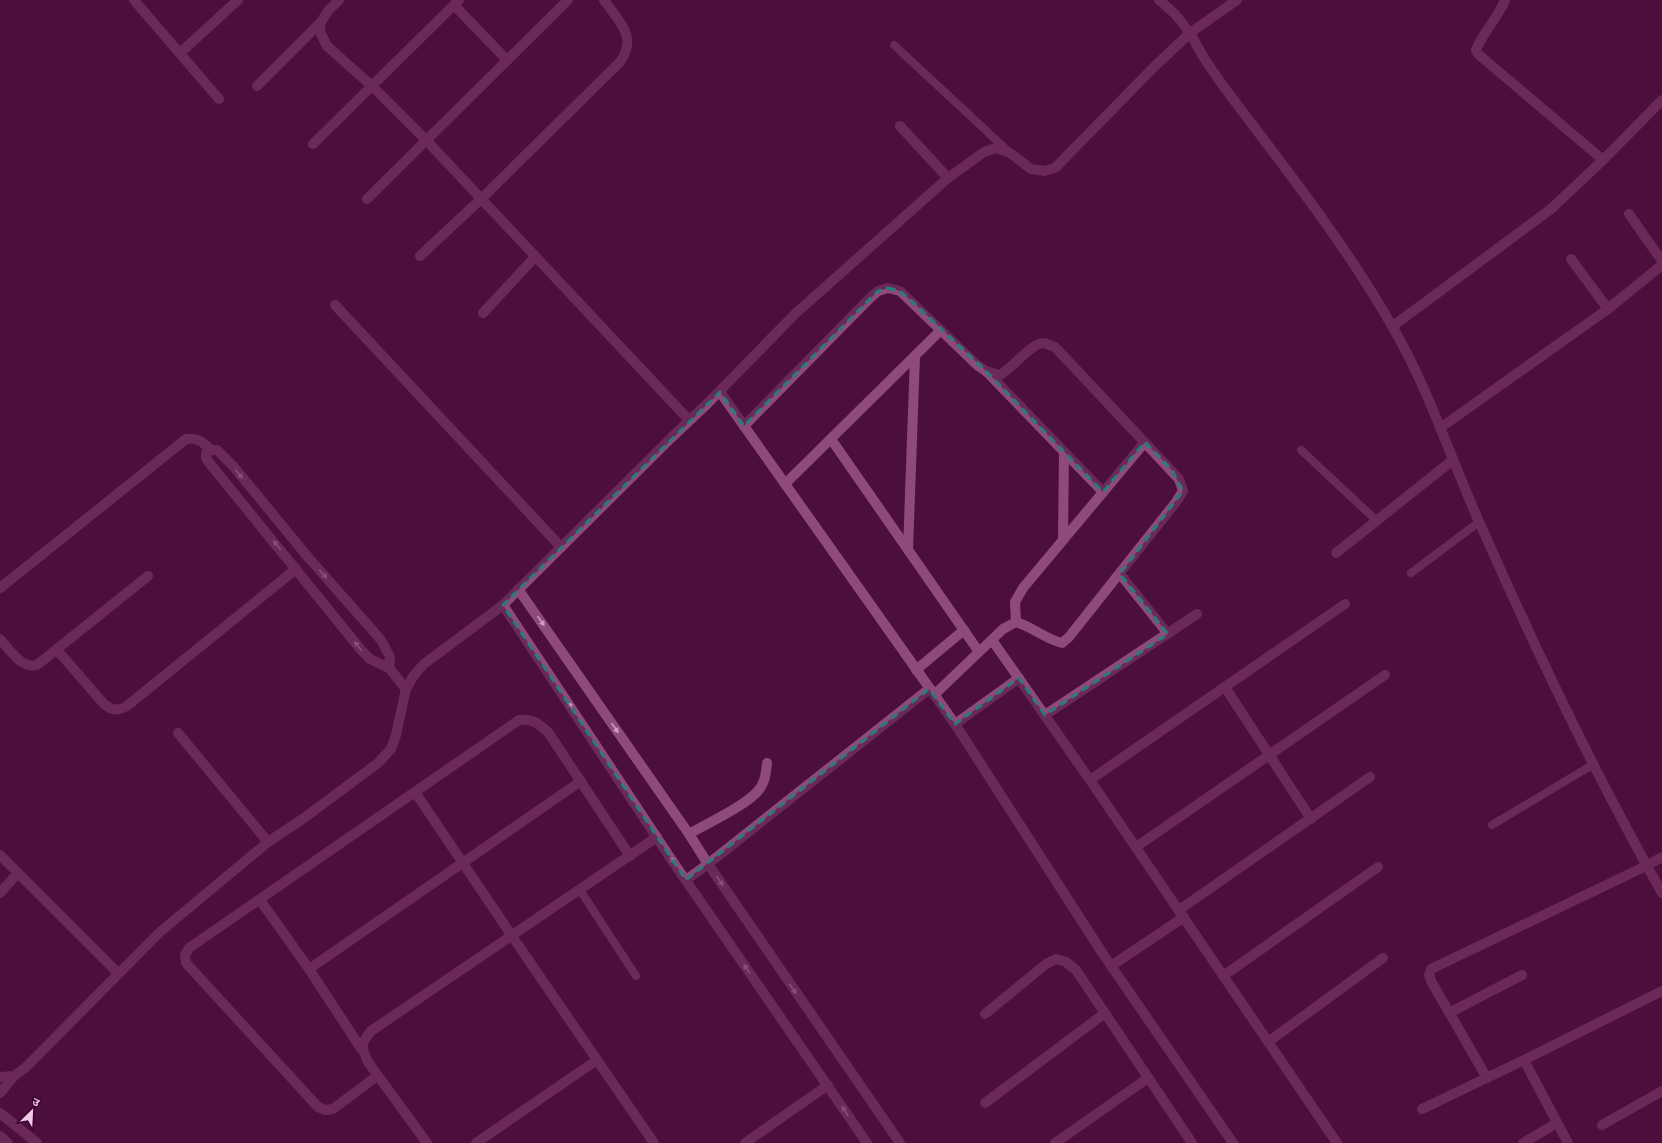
<svg xmlns="http://www.w3.org/2000/svg" width="1662" height="1143" font-family="Figtree,'Noto Sans Devanagari',sans-serif">
  <style>
    .lines { fill: none; stroke-linecap: round; stroke-linejoin: round }
    .lane { stroke: #8e4b7a; stroke-width: 8 }
    .street { stroke: #8e4b7a; stroke-width: 10 }
    .oneway { fill: #ce9ebe }
    .marked { fill: none; stroke: #267e7a; stroke-width: 3; stroke-dasharray: 8 5; stroke-linejoin: round }
  </style>
  <rect width="100%" height="100%" fill="#4c0e3d"/>
  <g class="lines">
    <!-- lane -->
    <g class="lane">
      <path d="M894,45l114,106"/>
      <path d="M1301,450l76,71"/>
      <path d="M1411,573l68,-51"/>
      <path d="M1492,825l100,-60"/>
      <path d="M580,890l56,86"/>
    </g>
    <!-- street -->
    <g class="street">
      <path d="M134,0l85,99"/>
      <path d="M339,0l-11,11 -7,11 -1,10 7,14 45,40 54,54 263,280"/>
      <path d="M1159,0l16,14 15,19 14,25 17,25c59,79 122,157 171,243 37,63 59,134 89,200 55,125 114,248 181,367"/>
      <path d="M1505,0c-7,18 -22,32 -29,50l2,4 125,106"/>
      <path d="M454,5l53,55"/>
      <path d="M180,53l58,-53"/>
      <path d="M257,86l64,-64"/>
      <path d="M900,126l48,52"/>
      <path d="M313,144l146,-144"/>
      <path d="M367,199l201,-199"/>
      <path d="M1629,214l33,47"/>
      <path d="M420,256l61,-57 139,-137c18,-26 -1,-40 -16,-62"/>
      <path d="M1571,259l37,50"/>
      <path d="M335,305l226,242"/>
      <path d="M483,313l52,-56"/>
      <path d="M1393,326l158,-117 52,-49 59,-60"/>
      <path d="M986,371l117,121"/>
      <path d="M720,392l235,332 148,230 130,189"/>
      <path d="M744,426l126,-128 8,-7 10,-3 12,3 77,74 9,6 14,4c11,-6 32,-32 43,-32 3,0 8,3 12,4l124,132 4,12 -7,11 -107,135 -7,6c-17,-4 -29,-16 -46,-21l-13,7 -69,66"/>
      <path d="M1440,428l168,-119 54,-44"/>
      <path d="M831,439l148,213"/>
      <path d="M785,484l156,-154"/>
      <path d="M1063,539l1,-87"/>
      <path d="M908,550l7,-194"/>
      <path d="M1336,553l117,-93"/>
      <path d="M1120,574l48,60"/>
      <path d="M0,588l186,-149c12,-1 16,2 25,11"/>
      <path d="M518,589l171,245 19,30 192,279"/>
      <path d="M503,605l166,251 198,287"/>
      <path d="M1016,622l-1,-20 8,-14 122,-146"/>
      <path d="M0,639c10,11 21,30 37,26l111,-89"/>
      <path d="M992,640l98,140 247,363"/>
      <path d="M57,650l47,54c9,7 14,7 23,2l169,-137"/>
      <path d="M389,668l1,-11 -9,-17 -73,-83 -75,-91 -16,-16h-6l-5,3v5l5,7 151,186 8,8 19,9 17,21"/>
      <path d="M916,670l48,-40"/>
      <path d="M1225,687l86,132"/>
      <path d="M1045,715l152,-101"/>
      <path d="M955,724l64,-46"/>
      <path d="M178,733l90,109"/>
      <path d="M1090,780l255,-176"/>
      <path d="M415,792l97,144 142,207"/>
      <path d="M689,834c19,-11 54,-27 68,-42 8,-8 9,-19 10,-29"/>
      <path d="M1136,847l249,-172"/>
      <path d="M0,855l118,118"/>
      <path d="M686,880l22,-16 221,-175"/>
      <path d="M0,893l18,-20"/>
      <path d="M260,900l49,69 53,81"/>
      <path d="M1179,910l191,-133"/>
      <path d="M1111,966l73,-49"/>
      <path d="M309,969l272,-188"/>
      <path d="M1223,976l155,-109"/>
      <path d="M1449,1013l73,-38"/>
      <path d="M985,1014l61,-50 10,-5 10,3 10,8 116,173"/>
      <path d="M1268,1042l115,-84"/>
      <path d="M1524,1060l44,83"/>
      <path d="M377,1076l-44,33 -7,1 -8,-3 -132,-144 -1,-8 4,-7 330,-228c14,-1 19,3 29,12l82,124"/>
      <path d="M0,1077l14,-1 11,-8 135,-136 108,-90 36,-24 74,-55 13,-14 5,-14 10,-46 8,-14 10,-11 79,-59 168,-167 36,-34 88,-90 153,-136 36,-26 12,-4 14,5 21,16 13,2 11,-3 98,-100 37,-35 47,-33"/>
      <path d="M1487,1078l-56,-97 -2,-6 2,-6 215,-103 16,-9"/>
      <path d="M0,1093l14,-17"/>
      <path d="M985,1103l120,-90"/>
      <path d="M1422,1109l102,-49 138,-69"/>
      <path d="M0,1113l37,30"/>
      <path d="M1602,1125l60,-34"/>
      <path d="M0,1136l8,7"/>
      <path d="M427,1143l-59,-81c-7,-15 -8,-18 3,-31l286,-194"/>
      <path d="M476,1143l121,-83"/>
      <path d="M745,1143l83,-58"/>
      <path d="M1055,1143l93,-65"/>
      <path d="M1523,1143l34,-20"/>
    </g>
  </g>
  <!-- one-way arrows -->
  <defs><path id="oneway-solid" d="M-6-.8H1V-3.2L6.5 0L1 3.2V.8H-6Z"/></defs>
  <g class="oneway">
    <use href="#oneway-solid" transform="translate(239 474) rotate(50)"/>
    <use href="#oneway-solid" transform="translate(277 545) rotate(-129)"/>
    <use href="#oneway-solid" transform="translate(323 574) rotate(49)"/>
    <use href="#oneway-solid" transform="translate(541 621) rotate(55)"/>
    <use href="#oneway-solid" transform="translate(358 646) rotate(-129)"/>
    <use href="#oneway-solid" transform="translate(571 707) rotate(-124)"/>
    <use href="#oneway-solid" transform="translate(615 728) rotate(55)"/>
    <use href="#oneway-solid" transform="translate(673 862) rotate(-125)"/>
    <use href="#oneway-solid" transform="translate(720 881) rotate(56)"/>
    <use href="#oneway-solid" transform="translate(747 969) rotate(-125)"/>
    <use href="#oneway-solid" transform="translate(793 989) rotate(56)"/>
    <use href="#oneway-solid" transform="translate(845 1111) rotate(-124)"/>
  </g>
  <!-- marked area -->
  <path d="M0 0H1662V1143H0ZM888,288l12,3 15,13 71,67 117,121 42,-50 27,28 11,21 -63,83 48,60 -123,81 -26,-37 -64,46 -26,-35 -243,191 -183,-275 217,-213 24,34 134,-135z" fill="#4c0e3d" fill-opacity=".55" fill-rule="evenodd"/>
  <path class="marked" d="M888,288l12,3 15,13 71,67 117,121 42,-50 27,28 11,21 -63,83 48,60 -123,81 -26,-37 -64,46 -26,-35 -243,191 -183,-275 217,-213 24,34 134,-135z"/>
  <!-- north arrow -->
  <g transform="translate(32 1111) rotate(24)" stroke="#400133" stroke-width="3" paint-order="stroke">
  <path d="M0-3L7 15L0 10L-7 15Z" fill="#f0cae3"/>
  <text y="-6" font-size="11" font-weight="bold" text-anchor="middle" fill="#f0cae3">उ</text>
  </g>
</svg>
